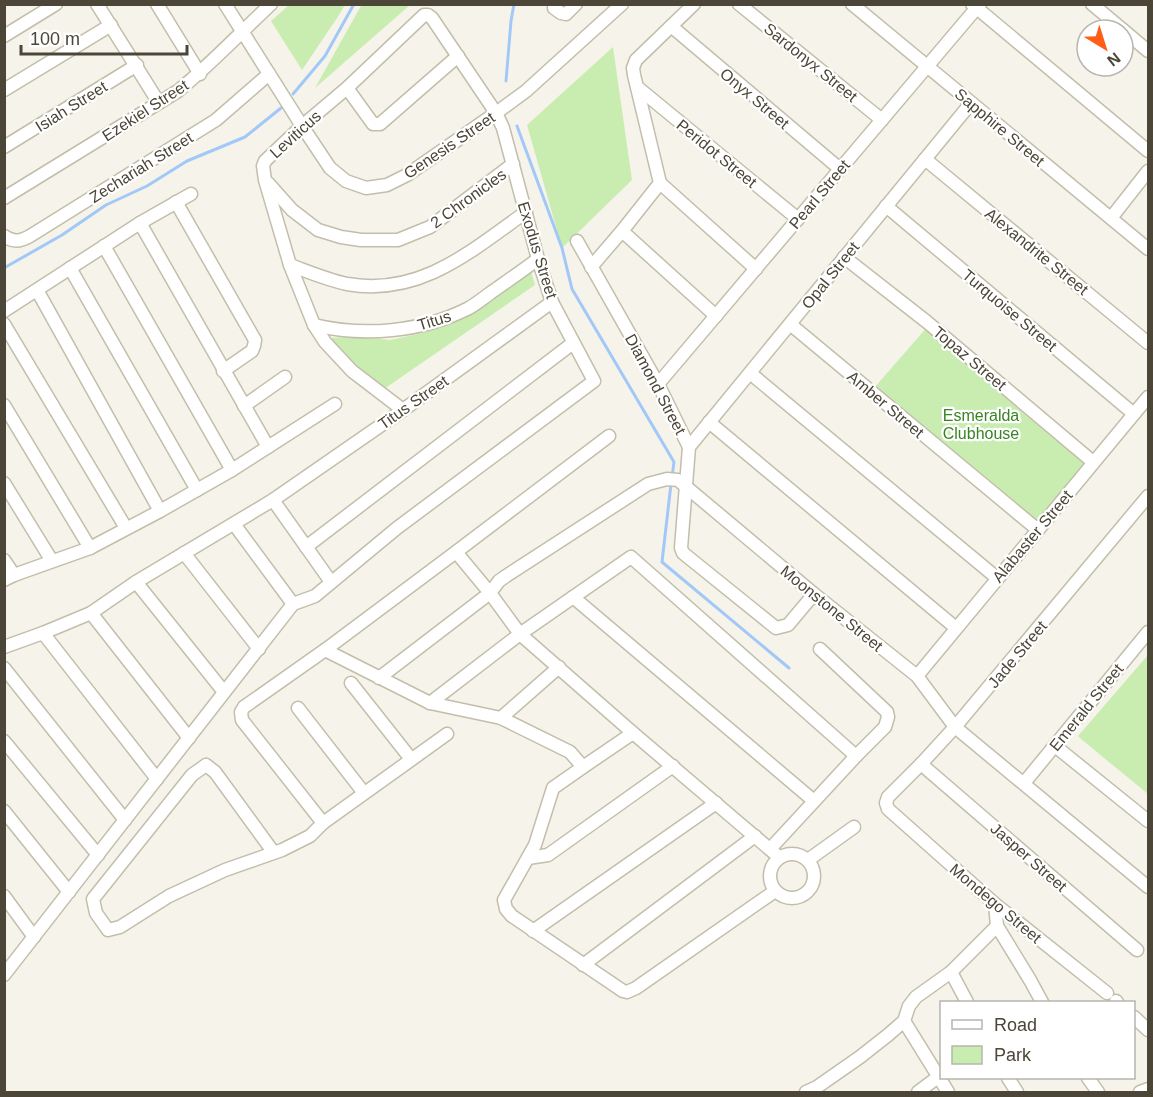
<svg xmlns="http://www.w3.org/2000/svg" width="1153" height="1097" font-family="Arial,sans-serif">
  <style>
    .green { fill: #c9edb0 }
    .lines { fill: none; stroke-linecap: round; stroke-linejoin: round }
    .stream { stroke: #a2c8f7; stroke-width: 3 }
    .minor-casing { stroke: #c3beab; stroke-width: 15 }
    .minor { stroke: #fff; stroke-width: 12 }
    .labels { text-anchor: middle; stroke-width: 4.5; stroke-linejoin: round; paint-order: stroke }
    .street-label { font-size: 16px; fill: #4b4637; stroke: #fff }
    .park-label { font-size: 16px; fill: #3a8324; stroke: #fff }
  </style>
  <rect width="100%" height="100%" fill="#f6f4ea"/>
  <!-- green -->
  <g class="green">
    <path d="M362,4l48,1 -95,83z"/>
    <path d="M289,5h56l-8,13 -35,52 -31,-49z"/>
    <path d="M613,47l19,133 -70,68 -35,-123z"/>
    <path d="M531,271l4,14 -151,104 -31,-25 -22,-26 26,-2 33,4 32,-7 48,-21z"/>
    <path d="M928,326l160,135 -51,64 -163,-137z"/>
    <path d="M1148,655v139l-67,-55 -3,-3z"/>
  </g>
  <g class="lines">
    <!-- stream -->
    <g class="stream">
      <path d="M506,81l5,-60 3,-17"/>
      <path d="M293,94l32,-38 29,-52"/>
      <path d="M517,126l45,122 10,41 102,173 -2,15"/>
      <path d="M4,268l58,-33 44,-30 41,-19 40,-25 58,-24 36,-29"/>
      <path d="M671,484l-9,78 127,106"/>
    </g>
    <defs>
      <g id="minor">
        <path d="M97,4l62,99"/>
        <path d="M157,4l43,70"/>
        <path d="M225,4l77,122 28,42 16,13 20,7 21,-3 20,-10 89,-62 30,-22 96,-87"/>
        <path d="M554,4v4l7,5 5,1 10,-10"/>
        <path d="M739,4l143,116"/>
        <path d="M852,4l296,245"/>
        <path d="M972,4l176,147"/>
        <path d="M1092,4l31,26"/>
        <path d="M671,26l169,143"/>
        <path d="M1123,30l25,21"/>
        <path d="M4,36l52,-32"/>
        <path d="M637,87l161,132"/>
        <path d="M347,88l26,36h7l78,-68"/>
        <path d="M4,90l107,-65"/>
        <path d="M4,147l133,-82"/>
        <path d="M925,159l223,184"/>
        <path d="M268,183l24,27 26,20 23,7 20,3h37l32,-13 83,-63"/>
        <path d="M660,183l96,86"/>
        <path d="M4,198l174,-107c33,-27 62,-58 93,-87"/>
        <path d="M176,202l79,138 -1,6 -2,5 -29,20"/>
        <path d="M886,206l248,208"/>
        <path d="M1111,218l37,-47"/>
        <path d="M140,223l128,224"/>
        <path d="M622,231l94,85"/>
        <path d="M4,236c10,7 17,5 26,0l186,-116 53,-46"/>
        <path d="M577,241l81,143 31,63 -8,101 2,5 93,75 12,-3 26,-31"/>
        <path d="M104,246l128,224"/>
        <path d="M844,257l83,65 166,140"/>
        <path d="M290,265c19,7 38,15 57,19 73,13 124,-33 179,-72"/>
        <path d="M591,267l31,-36 38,-48 -26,-108 -1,-7 3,-8 58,-56"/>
        <path d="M70,268l127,222"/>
        <path d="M37,290l123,221"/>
        <path d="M4,311l136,-88 51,-29"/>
        <path d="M4,324l122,204"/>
        <path d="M790,324l248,206"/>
        <path d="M314,325c50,12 107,7 153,-16 8,-4 15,-10 22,-15 17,-12 33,-23 49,-35"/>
        <path d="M750,373l247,205"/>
        <path d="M658,384l322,-380"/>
        <path d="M4,405l86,143"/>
        <path d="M244,406l41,-29"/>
        <path d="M709,422l247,206"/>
        <path d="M689,447l282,-344"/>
        <path d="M4,483l48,78"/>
        <path d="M273,500l58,82"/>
        <path d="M234,524l59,80"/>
        <path d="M306,547l267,-204"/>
        <path d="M456,552l-131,98 105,53 71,15 69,34 13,15 -30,21 -18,57 -31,55 2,9 6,7 111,75 4,1 9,-4 139,-97"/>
        <path d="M184,553l75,96"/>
        <path d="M4,560l10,15"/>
        <path d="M4,580l10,-5 76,-27 70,-37 72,-41 103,-66"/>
        <path d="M136,582l88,110"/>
        <path d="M573,597l241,204"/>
        <path d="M91,613l98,125"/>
        <path d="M43,633l114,146"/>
        <path d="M4,647l39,-14 48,-20 45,-31 137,-82 130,-90 149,-108"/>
        <path d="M325,650l-81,57 -3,5 1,8 81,103 124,-89"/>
        <path d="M4,668l121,152"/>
        <path d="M917,676l231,-279"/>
        <path d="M379,678l111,-85 -34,-41 153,-116"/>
        <path d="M351,683l60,76"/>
        <path d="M430,703l90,-69 111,-77 225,199"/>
        <path d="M298,708l66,85"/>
        <path d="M501,718l58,-51"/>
        <path d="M4,741l94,114"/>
        <path d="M1055,746l93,75"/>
        <path d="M921,764l216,186"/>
        <path d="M583,767l50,-34"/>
        <path d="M1024,783l124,-151"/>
        <path d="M4,811l65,81"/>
        <path d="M770,849l86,-93 29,-29 3,-10 -1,-5 -67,-63"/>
        <path d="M274,853l-59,-81 -9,-7 -14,10 -99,124 3,14 12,17 12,-3 49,-31 56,-26 57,-20 28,-14 13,-13"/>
        <circle cx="792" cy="876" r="22"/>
        <path d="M779,857l-146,-124 -113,-99 -30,-41 9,-12 7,-5 142,-92 19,-5 11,1 136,114 103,82 38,51 193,160"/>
        <path d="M528,858l20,-3 125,-89"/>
        <path d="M808,860l46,-33"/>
        <path d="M4,896l30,41"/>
        <path d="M995,904l2,22 33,54 12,22"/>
        <path d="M533,931l183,-128"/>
        <path d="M583,965l172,-129"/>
        <path d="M951,972l16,30"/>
        <path d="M4,975l289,-371 22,-8 82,-68 197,-147 -42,-79 -14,-43 -35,-131 -7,-15 -64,-95 -4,-3h-4l-77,73 -45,38 -37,35 -2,5 2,14 25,85 24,60 11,17 27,29 51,39"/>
        <path d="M1107,993l-112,-89 -107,-95 -2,-6 2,-6 33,-33 34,-37 193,-231"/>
        <path d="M1116,1001l1,1"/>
        <path d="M1134,1017l14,13"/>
        <path d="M904,1021l44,71"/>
        <path d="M1008,1078l9,14"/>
        <path d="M1088,1078l10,14"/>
        <path d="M806,1092l11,-5 43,-30 28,-22 16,-14 5,-15 7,-9 35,-25 46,-46"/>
        <path d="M918,1092l20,-15"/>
        <path d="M1140,1092l8,-3"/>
      </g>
    </defs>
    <!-- minor casing -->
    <use href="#minor" class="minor-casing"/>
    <!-- minor -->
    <use href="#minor" class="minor"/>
  </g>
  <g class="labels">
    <!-- street labels -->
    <g class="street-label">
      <text transform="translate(811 62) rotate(39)" y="6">Sardonyx Street</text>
      <text transform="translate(755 98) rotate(40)" y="6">Onyx Street</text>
      <text transform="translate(71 106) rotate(-32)" y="6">Isiah Street</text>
      <text transform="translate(145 110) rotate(-33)" y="6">Ezekiel Street</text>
      <text transform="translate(1000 127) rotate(40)" y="6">Sapphire Street</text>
      <text transform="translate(295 134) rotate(-42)" y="6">Leviticus</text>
      <text transform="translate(449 145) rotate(-34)" y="6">Genesis Street</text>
      <text transform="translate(717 153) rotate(39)" y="6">Peridot Street</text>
      <text transform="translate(141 167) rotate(-32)" y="6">Zechariah Street</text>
      <text transform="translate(819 194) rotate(-50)" y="6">Pearl Street</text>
      <text transform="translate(468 198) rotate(-36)" y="6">2 Chronicles</text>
      <text transform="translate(538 250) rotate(73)" y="6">Exodus Street</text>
      <text transform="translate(1037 251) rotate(39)" y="6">Alexandrite Street</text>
      <text transform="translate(830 275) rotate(-51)" y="6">Opal Street</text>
      <text transform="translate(1010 310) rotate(40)" y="6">Turquoise Street</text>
      <text transform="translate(434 320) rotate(-17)" y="6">Titus</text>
      <text transform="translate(970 358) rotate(40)" y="6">Topaz Street</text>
      <text transform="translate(656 384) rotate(62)" y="6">Diamond Street</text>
      <text transform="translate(413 402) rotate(-35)" y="6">Titus Street</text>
      <text transform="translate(886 404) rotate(40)" y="6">Amber Street</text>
      <text transform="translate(1032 536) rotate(-50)" y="6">Alabaster Street</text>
      <text transform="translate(832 608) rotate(39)" y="6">Moonstone Street</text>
      <text transform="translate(1017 654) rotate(-50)" y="6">Jade Street</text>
      <text transform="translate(1086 707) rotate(-51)" y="6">Emerald Street</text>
      <text transform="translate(1029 857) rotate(41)" y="6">Jasper Street</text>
      <text transform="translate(996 903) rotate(40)" y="6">Mondego Street</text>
    </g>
    <!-- park labels -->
    <g class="park-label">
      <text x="981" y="421">Esmeralda<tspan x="981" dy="18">Clubhouse</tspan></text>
    </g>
  </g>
  <!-- border -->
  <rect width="1153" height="1097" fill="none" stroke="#4b4637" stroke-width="12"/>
  <!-- legend -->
  <rect x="940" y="1001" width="195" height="78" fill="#ffffff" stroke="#b7b5af" stroke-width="1.5"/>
  <rect x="952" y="1020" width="30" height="9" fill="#ffffff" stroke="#b7b5af" stroke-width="1.5"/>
  <text x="994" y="1031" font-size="18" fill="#4b4637">Road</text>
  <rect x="952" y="1046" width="30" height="18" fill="#c9edb0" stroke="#b7b5af" stroke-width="1.5"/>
  <text x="994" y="1061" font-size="18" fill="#4b4637">Park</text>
  <!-- north arrow -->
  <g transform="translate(1105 48) rotate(142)"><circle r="28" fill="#ffffff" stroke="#b7b5af" stroke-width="1.5"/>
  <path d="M0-4.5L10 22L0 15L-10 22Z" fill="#ff5d18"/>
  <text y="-9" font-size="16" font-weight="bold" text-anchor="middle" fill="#4b4637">N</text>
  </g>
  <!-- scale -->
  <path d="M21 45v9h166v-9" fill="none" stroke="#4b4637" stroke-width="3"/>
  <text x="30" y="45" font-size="18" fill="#4b4637" stroke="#ffffff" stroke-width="4.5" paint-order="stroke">100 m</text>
</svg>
